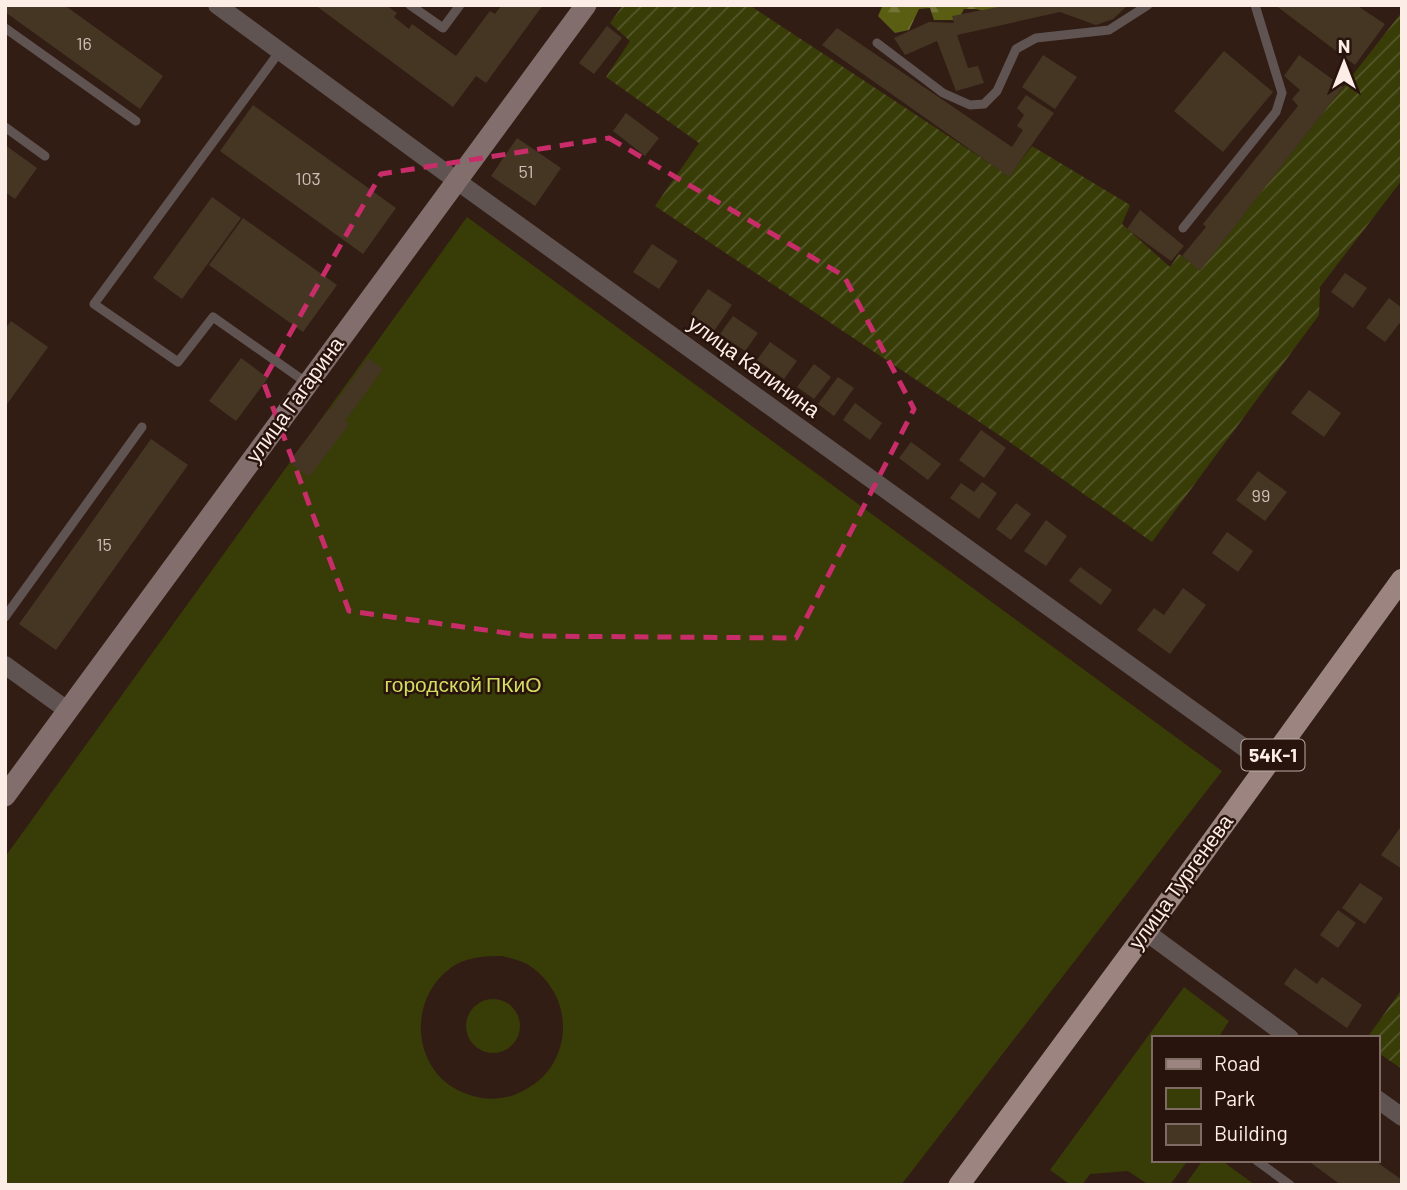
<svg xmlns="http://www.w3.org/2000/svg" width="1407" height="1190" font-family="Barlow,sans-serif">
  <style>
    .green { fill: #383c07; fill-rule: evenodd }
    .forest { fill: url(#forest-firs) }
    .garden { fill: url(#garden-furrows) }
    .building { fill: #453624 }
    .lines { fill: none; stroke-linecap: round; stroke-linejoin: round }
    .lane { stroke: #605452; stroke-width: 9 }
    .street { stroke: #605452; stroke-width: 18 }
    .secondary { stroke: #826f6d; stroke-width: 21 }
    .primary { stroke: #9c8481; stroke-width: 21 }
    .marked { fill: none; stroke: #c82d69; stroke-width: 5; stroke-dasharray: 14 9; stroke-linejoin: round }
    .labels { text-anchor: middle; stroke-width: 5; stroke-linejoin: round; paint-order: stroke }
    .number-label { font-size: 18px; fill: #cebfb6 }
    .shield { fill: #28140c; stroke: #bcaca5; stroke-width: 2 }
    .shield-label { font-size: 19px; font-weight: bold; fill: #fcede7 }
    .street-label { font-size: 21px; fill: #fcede7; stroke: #28140c }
    .park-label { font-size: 21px; fill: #d1dc60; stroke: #28140c }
  </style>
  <defs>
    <pattern id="forest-firs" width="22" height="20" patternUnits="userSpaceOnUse" patternTransform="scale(1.75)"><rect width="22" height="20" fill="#595e13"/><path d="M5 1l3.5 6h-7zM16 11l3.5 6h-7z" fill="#727535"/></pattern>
    <pattern id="garden-furrows" width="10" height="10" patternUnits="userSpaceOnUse" patternTransform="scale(1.75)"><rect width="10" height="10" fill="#383c07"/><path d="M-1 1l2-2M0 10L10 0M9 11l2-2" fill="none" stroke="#56582b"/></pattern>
  </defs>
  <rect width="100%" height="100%" fill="#321d15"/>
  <!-- green -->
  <g class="green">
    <path d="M467,217l755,554 -321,414h-896v-328zM502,956c8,2 17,4 25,8 34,21 46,63 27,98 -9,16 -23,26 -40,33 -11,4 -26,5 -37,2 -12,-3 -24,-8 -34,-17 -34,-32 -28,-90 12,-115 14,-8 30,-9 47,-9z"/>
    <path d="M1184,987l45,34 -11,17h-65v122h35l-18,25h-21l-21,-14 -38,3 -8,11h-11l-21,-15z"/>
    <circle cx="493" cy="1026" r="27"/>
    <path d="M1203,1160h18l34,25h-70z"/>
  </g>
  <!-- forest -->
  <path class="forest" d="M883,5h152l-23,13 -36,-9h-12l-6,11h-24l-4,-12 -11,1 -10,21 -14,3 -17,-17z"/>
  <!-- garden -->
  <g class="garden">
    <path d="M623,5h126l260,171 23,-30 98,59 -8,19 48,43 9,-13 21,16 202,-258v168l-82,107 -1,28 -167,227 -144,-101 -353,-235 44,-63 -93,-66 24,-36 -20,-18z"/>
    <path d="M1402,989v80l-25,-17v-14h-10z"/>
  </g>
  <!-- building -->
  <g class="building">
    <path d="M5,5h59l99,71 -23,33 -135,-97z"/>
    <path d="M315,5h71l11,8 -3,4 15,12 3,-5 44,32 34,-45 5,3 7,-9h41l-57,78 -10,-7 -23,31z"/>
    <path d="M1008,5h120l-15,14 -17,6 -36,-13 -103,23 11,33 10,-2 6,17 -28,8 -19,-50 -32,14 -11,-17 35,-16 25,1 -2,-7z"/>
    <path d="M1275,5h81l29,19 -30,41z"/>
    <path d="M607,26l15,12 -28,36 -15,-11z"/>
    <path d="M837,28l175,119 11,-17 -6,-4 7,-11 -7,-7 9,-13 28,18 -45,64 -187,-132z"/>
    <path d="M1224,51l49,41 -50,60 -49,-41z"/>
    <path d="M1043,55l34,22 -22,32 -33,-22z"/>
    <path d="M1299,55l44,32 -143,184 -18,-15 24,-29 -3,-3 95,-118 -6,-7 8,-9 -16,-14z"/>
    <path d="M253,105l143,103 -33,46 -143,-103z"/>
    <path d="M626,113l33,25 -14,18 -32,-25z"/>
    <path d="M517,138l44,30 -26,38 -44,-30z"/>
    <path d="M5,145l32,23 -22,31 -10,-7z"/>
    <path d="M212,197l29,21 -59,81 -29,-21z"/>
    <path d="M1140,210l44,36 -13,15 -44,-32z"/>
    <path d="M243,218l94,67 -34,47 -94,-67z"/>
    <path d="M652,244l26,17 -19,28 -26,-17z"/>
    <path d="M1345,273l22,15 -14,20 -22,-16z"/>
    <path d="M708,289l24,16 -18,26 -23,-17z"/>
    <path d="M1389,298l13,10v12l-17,22 -19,-14z"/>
    <path d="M733,316l25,17 -13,18 -25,-17z"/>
    <path d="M11,321l37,26 -43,60v-78z"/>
    <path d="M770,342l27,19 -13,18 -27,-19z"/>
    <path d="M241,358l27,20 -32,43 -27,-20z"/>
    <path d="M368,358l15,11 -38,52 4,3 -40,53 -20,-15 40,-53 1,1z"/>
    <path d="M814,364l17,13 -17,22 -17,-12z"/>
    <path d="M838,377l16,11 -20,28 -16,-12z"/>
    <path d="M1309,390l32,23 -17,24 -33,-24z"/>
    <path d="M855,403l27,20 -12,17 -27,-20z"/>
    <path d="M981,430l25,18 -22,30 -25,-18z"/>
    <path d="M151,439l37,26 -132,185 -37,-26z"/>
    <path d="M911,442l30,22 -13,16 -29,-22z"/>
    <path d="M1258,471l29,21 -22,29 -29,-21z"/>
    <path d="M982,482l15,11 -18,26 -29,-21 11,-15 13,9z"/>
    <path d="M1016,503l15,11 -20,26 -15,-11z"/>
    <path d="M1046,520l21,16 -21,30 -22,-15z"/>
    <path d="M1227,532l26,19 -15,21 -26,-19z"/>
    <path d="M1080,567l32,23 -11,15 -32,-24z"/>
    <path d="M1183,588l23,17 -36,49 -33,-24 17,-22 10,7z"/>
    <path d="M1402,825v44l-21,-14z"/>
    <path d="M1360,883l23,15 -18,26 -23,-16z"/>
    <path d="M1338,910l18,13 -18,25 -18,-13z"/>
    <path d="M1295,968l22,16 5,-7 40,28 -15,23 -63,-44z"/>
    <path d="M1307,1160h67l28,20v5h-61z"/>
  </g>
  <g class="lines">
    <!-- lane -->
    <g class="lane">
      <path d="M410,5l33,23 17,-23"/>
      <path d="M5,28l131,93"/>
      <path d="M877,43l66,50 27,12 14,-1 13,-13 19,-42 20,-11 73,-8 39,-25"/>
      <path d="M280,51l-186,253 84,58 35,-45 94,66"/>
      <path d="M5,127l40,29"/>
      <path d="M1183,228l93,-116 6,-19 -27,-88"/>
      <path d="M5,617l137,-190"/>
      <path d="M1256,1160l34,25"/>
    </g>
    <!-- street -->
    <g class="street">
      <path d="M217,5l240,176 810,583"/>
      <path d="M5,665l62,45"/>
      <path d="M1146,932l144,106"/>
      <path d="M1377,1099l25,18"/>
    </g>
    <!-- secondary -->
    <path class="secondary" d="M5,796l581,-791"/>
    <!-- primary -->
    <path class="primary" d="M959,1185l187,-253 256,-353"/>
  </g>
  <!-- marked area -->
  <path class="marked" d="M609,138l235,138 70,133 -118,229 -268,-2 -179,-25 -86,-230 118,-207z"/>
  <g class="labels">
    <!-- number labels -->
    <g class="number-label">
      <text x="84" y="50">16</text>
      <text x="526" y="178">51</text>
      <text x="308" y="185">103</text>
      <text x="1261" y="502">99</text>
      <text x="104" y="551">15</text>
    </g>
    <!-- shield labels -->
    <rect class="shield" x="1241.5" y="739.5" width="63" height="31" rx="5"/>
    <g class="shield-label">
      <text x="1273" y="762">54К-1</text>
    </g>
    <!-- street labels -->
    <g class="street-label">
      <text transform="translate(754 367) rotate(36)" y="7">улица Калинина</text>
      <text transform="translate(295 400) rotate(-54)" y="7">улица Гагарина</text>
      <text transform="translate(1181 882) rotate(-54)" y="7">улица Тургенева</text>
    </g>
    <!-- park labels -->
    <g class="park-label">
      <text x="463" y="692">городской ПКиО</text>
    </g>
  </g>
  <!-- border -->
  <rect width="1407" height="1190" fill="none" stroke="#fcede7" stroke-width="14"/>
  <!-- legend -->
  <rect x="1152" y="1036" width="228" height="126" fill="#28140c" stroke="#7d6b64" stroke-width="2"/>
  <rect x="1166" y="1059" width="35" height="10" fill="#9c8481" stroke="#7d6b64" stroke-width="2"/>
  <text x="1214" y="1071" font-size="21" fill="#fcede7">Road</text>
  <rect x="1166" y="1088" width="35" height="21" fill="#383c07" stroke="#7d6b64" stroke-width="2"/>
  <text x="1214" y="1106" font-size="21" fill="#fcede7">Park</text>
  <rect x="1166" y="1124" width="35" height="21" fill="#453624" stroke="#7d6b64" stroke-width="2"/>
  <text x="1214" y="1141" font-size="21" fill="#fcede7">Building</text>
  <!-- north arrow -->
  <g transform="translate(1344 63)" stroke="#28140c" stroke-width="5" paint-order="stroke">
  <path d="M0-5L12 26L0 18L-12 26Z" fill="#fcede7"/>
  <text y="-10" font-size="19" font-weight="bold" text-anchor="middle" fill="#fcede7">N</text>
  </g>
</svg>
